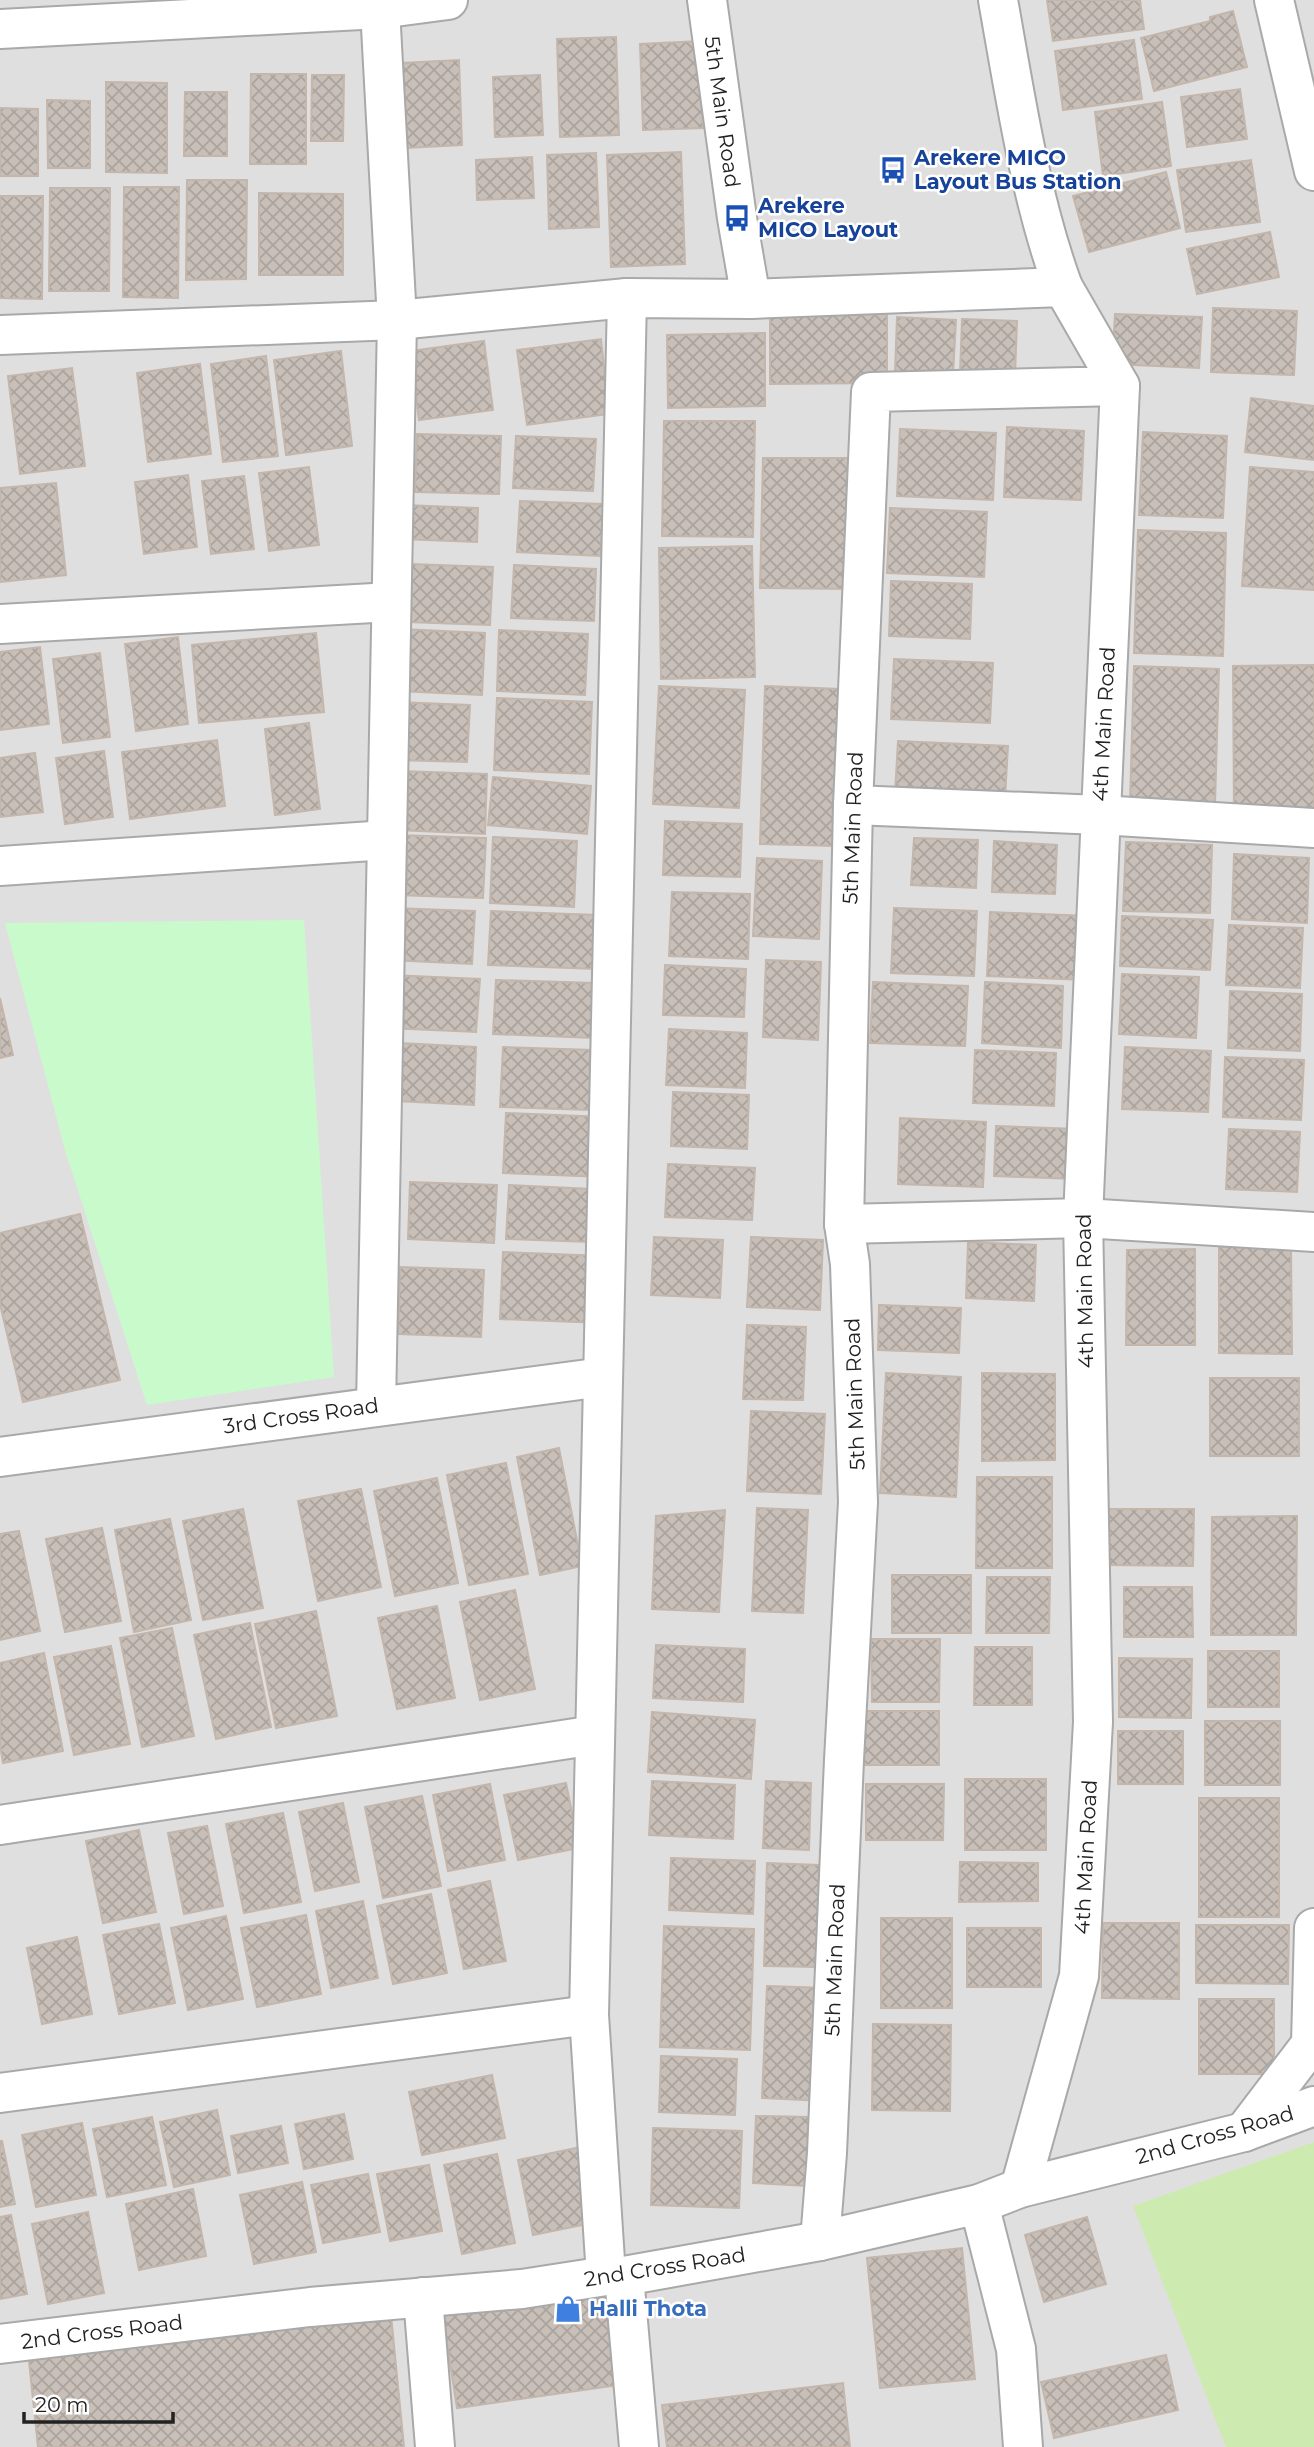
<svg xmlns="http://www.w3.org/2000/svg" width="1314" height="2447" font-family="Montserrat,sans-serif">
  <style>
    .residential { fill: #e0dfdf }
    .grass { fill: #cdebb0 }
    .park { fill: #c8facc }
    .building { fill: url(#building-cross-hatch); stroke: #c4b6ab; stroke-width: 2 }
    .lines { fill: none; stroke-linecap: round; stroke-linejoin: round }
    .minor-casing { stroke: #a9a9a9; stroke-width: 42 }
    .tertiary-casing { stroke: #a9a9a9; stroke-width: 42 }
    .minor { stroke: #fff; stroke-width: 38 }
    .tertiary { stroke: #fff; stroke-width: 38 }
    .labels { text-anchor: middle; stroke-width: 5; stroke-linejoin: round; paint-order: stroke }
    .street-label { font-size: 21px; fill: #222; stroke: #fff }
    .transit-label { font-size: 21px; font-weight: bold; fill: #164399; stroke: #fff; text-anchor: start }
    .shop-label { font-size: 21px; font-weight: bold; fill: #366cbe; stroke: #fff; text-anchor: start }
  </style>
  <defs>
    <pattern id="building-cross-hatch" width="8" height="8" patternUnits="userSpaceOnUse" patternTransform="scale(1.75)"><rect width="8" height="8" fill="#c7bfb8"/><path d="M0 0l8 8M0 8l8-8" fill="none" stroke="#aba49e"/></pattern>
  </defs>
  <rect width="100%" height="100%" fill="#f2efe9"/>
  <!-- residential -->
  <rect class="residential" x="0" y="0" width="1314" height="2447"/>
  <!-- grass -->
  <path class="grass" d="M1314,2142v305h-88l-93,-241z"/>
  <!-- park -->
  <path class="park" d="M304,920l30,457 -187,28 -82,-255 -60,-227z"/>
  <!-- building -->
  <g class="building">
    <path d="M1047,0h93l4,29 -91,12z"/>
    <path d="M1233,11l14,56 -93,24 -13,-53 69,-17v-4z"/>
    <path d="M616,37l3,98 -59,2 -3,-98z"/>
    <path d="M1134,40l8,59 -79,11 -8,-59z"/>
    <path d="M700,41l3,87 -60,2 -3,-86z"/>
    <path d="M459,60l3,85 -56,3 -4,-85z"/>
    <path d="M251,74h55v90h-56z"/>
    <path d="M312,75h32l-1,66h-32z"/>
    <path d="M540,75l3,60 -48,2 -2,-60z"/>
    <path d="M106,82l61,1v90l-61,-1z"/>
    <path d="M1240,89l7,50 -60,8 -6,-50z"/>
    <path d="M185,92h42v64h-43z"/>
    <path d="M47,100l43,1v67h-42z"/>
    <path d="M1162,102l9,64 -68,10 -8,-64z"/>
    <path d="M0,108l38,1v67h-38z"/>
    <path d="M681,152l4,112 -74,3 -4,-112z"/>
    <path d="M596,153l3,74 -50,2 -2,-74z"/>
    <path d="M532,157l2,41 -57,2 -1,-40z"/>
    <path d="M1251,160l9,62 -74,10 -9,-62z"/>
    <path d="M1166,172l14,56 -91,24 -16,-56z"/>
    <path d="M187,180h60l-1,99 -60,1z"/>
    <path d="M124,187h55l-1,111 -55,-1z"/>
    <path d="M50,188h60l-1,103h-60z"/>
    <path d="M259,193l84,1v81h-84z"/>
    <path d="M0,196h43l-1,103 -42,-1z"/>
    <path d="M1270,232l9,45 -82,17 -10,-45z"/>
    <path d="M1213,308l84,3 -3,64 -83,-3z"/>
    <path d="M770,314h117v69l-117,1z"/>
    <path d="M1115,314l87,3 -3,51 -87,-4z"/>
    <path d="M897,317l59,3 -3,54 -58,-2z"/>
    <path d="M962,319l55,2 -2,55 -55,-2z"/>
    <path d="M765,333v73l-97,2 -1,-73z"/>
    <path d="M601,339l8,75 -82,11 -10,-75z"/>
    <path d="M484,341l9,69 -74,10 -9,-69z"/>
    <path d="M341,351l11,95 -66,9 -12,-95z"/>
    <path d="M266,356l12,100 -55,6 -12,-98z"/>
    <path d="M200,364l11,90 -63,8 -11,-89z"/>
    <path d="M72,368l13,98 -65,8 -12,-98z"/>
    <path d="M1251,398l63,8v54l-69,-8z"/>
    <path d="M664,421h91l-2,116 -91,-1z"/>
    <path d="M1007,427l77,4 -3,69 -77,-3z"/>
    <path d="M900,429l96,4 -3,67 -96,-4z"/>
    <path d="M1143,432l84,4 -4,82 -84,-3z"/>
    <path d="M417,434l84,2 -2,58 -84,-2z"/>
    <path d="M516,436l80,3 -3,52 -80,-3z"/>
    <path d="M763,458h90l-2,131 -91,-1z"/>
    <path d="M309,467l10,78 -50,6 -10,-78z"/>
    <path d="M1250,467l64,5v118l-72,-4z"/>
    <path d="M188,475l9,72 -53,7 -9,-72z"/>
    <path d="M244,476l10,73 -43,5 -9,-73z"/>
    <path d="M56,483l10,92 -66,7v-94z"/>
    <path d="M520,501l83,3 -2,52 -84,-4z"/>
    <path d="M404,505l74,3 -1,34 -75,-3z"/>
    <path d="M890,508l97,4 -3,65 -97,-4z"/>
    <path d="M1138,530l88,3 -3,123 -89,-3z"/>
    <path d="M752,546l3,131 -94,2 -2,-131z"/>
    <path d="M410,564l83,3 -3,58 -83,-3z"/>
    <path d="M514,565l82,4 -2,52 -83,-3z"/>
    <path d="M891,581l81,3 -2,55 -81,-3z"/>
    <path d="M401,629l84,4 -3,62 -84,-4z"/>
    <path d="M499,630l89,4 -3,61 -88,-4z"/>
    <path d="M316,633l8,79 -125,11 -7,-78z"/>
    <path d="M178,637l10,87 -52,7 -11,-87z"/>
    <path d="M40,647l9,77 -49,6v-78z"/>
    <path d="M100,653l10,84 -47,6 -10,-84z"/>
    <path d="M894,659l99,4 -3,60 -99,-4z"/>
    <path d="M1314,665v151l-80,1 -1,-151z"/>
    <path d="M1134,666l85,3 -4,135 -85,-2z"/>
    <path d="M659,686l86,4 -6,118 -86,-4z"/>
    <path d="M765,686l75,3 -5,157 -75,-2z"/>
    <path d="M497,698l95,4 -3,72 -95,-4z"/>
    <path d="M397,702l73,3 -3,57 -72,-2z"/>
    <path d="M309,723l11,86 -45,6 -10,-86z"/>
    <path d="M217,740l8,66 -95,13 -8,-67z"/>
    <path d="M898,741l110,5 -3,52 -110,-5z"/>
    <path d="M104,751l9,66 -48,7 -9,-66z"/>
    <path d="M35,753l8,59 -43,5v-59z"/>
    <path d="M399,771l88,3 -2,60 -88,-4z"/>
    <path d="M493,777l98,9 -4,48 -99,-9z"/>
    <path d="M665,821l77,3 -2,53 -77,-2z"/>
    <path d="M398,835l88,3 -3,60 -88,-3z"/>
    <path d="M493,837l84,4 -3,66 -84,-4z"/>
    <path d="M914,838l64,2 -2,48 -65,-3z"/>
    <path d="M994,841l63,4 -2,49 -63,-2z"/>
    <path d="M1126,842l86,3 -2,68 -87,-2z"/>
    <path d="M1234,854l75,4 -2,65 -75,-4z"/>
    <path d="M757,858l65,3 -3,78 -66,-3z"/>
    <path d="M672,892l78,2 -2,65 -79,-3z"/>
    <path d="M392,908l83,3 -3,53 -82,-4z"/>
    <path d="M894,908l83,3 -3,65 -83,-3z"/>
    <path d="M491,911l107,4 -2,54 -108,-4z"/>
    <path d="M990,912l99,4 -3,64 -99,-4z"/>
    <path d="M1122,916l91,4 -3,50 -90,-4z"/>
    <path d="M1229,925l74,3 -3,60 -74,-3z"/>
    <path d="M766,960l55,2 -3,78 -55,-3z"/>
    <path d="M665,965l81,4 -2,48 -81,-2z"/>
    <path d="M1122,974l77,3 -3,61 -77,-4z"/>
    <path d="M390,975l90,4 -4,53 -88,-4z"/>
    <path d="M496,980l99,3 -2,55 -100,-4z"/>
    <path d="M873,982l95,4 -3,60 -95,-3z"/>
    <path d="M985,982l78,4 -2,62 -79,-5z"/>
    <path d="M1230,991l72,3 -2,57 -72,-3z"/>
    <path d="M0,998l13,57 -13,3z"/>
    <path d="M669,1029l78,4 -2,55 -79,-3z"/>
    <path d="M399,1043l77,4 -2,58 -78,-4z"/>
    <path d="M503,1047l90,3 -3,60 -90,-3z"/>
    <path d="M1125,1047l86,4 -3,61 -86,-3z"/>
    <path d="M975,1050l81,3 -2,53 -81,-3z"/>
    <path d="M1225,1057l79,3 -3,60 -78,-3z"/>
    <path d="M673,1092l76,3 -2,54 -76,-3z"/>
    <path d="M506,1113l99,4 -2,60 -100,-4z"/>
    <path d="M900,1118l86,4 -3,65 -85,-3z"/>
    <path d="M996,1126l81,3 -2,50 -81,-3z"/>
    <path d="M1229,1129l71,3 -3,60 -71,-3z"/>
    <path d="M668,1164l87,4 -3,52 -87,-3z"/>
    <path d="M410,1182l87,3 -3,58 -86,-4z"/>
    <path d="M509,1185l82,4 -2,53 -83,-3z"/>
    <path d="M80,1214l40,166 -97,22 -23,-98v-71z"/>
    <path d="M654,1237l69,3 -3,58 -69,-3z"/>
    <path d="M751,1237l72,3 -3,70 -73,-3z"/>
    <path d="M968,1242l68,3 -2,56 -68,-3z"/>
    <path d="M1219,1247h72l1,107 -73,-1z"/>
    <path d="M1195,1249v96h-69l1,-95z"/>
    <path d="M503,1252l100,4 -3,67 -100,-4z"/>
    <path d="M400,1267l84,3 -3,67 -83,-3z"/>
    <path d="M879,1305l82,3 -2,45 -81,-3z"/>
    <path d="M747,1325l59,2 -3,73 -60,-1z"/>
    <path d="M886,1373l75,4 -5,120 -76,-4z"/>
    <path d="M982,1373l73,1v86l-73,1z"/>
    <rect x="1210" y="1378" width="89" height="78"/>
    <path d="M751,1411l74,3 -4,80 -74,-3z"/>
    <path d="M559,1448l23,118 -42,9 -23,-118z"/>
    <path d="M506,1463l22,111 -59,11 -22,-110z"/>
    <path d="M977,1477h75v91h-76z"/>
    <path d="M437,1478l21,105 -63,13 -21,-105z"/>
    <path d="M361,1489l20,98 -63,14 -20,-100z"/>
    <path d="M757,1508l51,2 -5,103 -51,-2z"/>
    <path d="M243,1509l20,99 -60,12 -20,-99z"/>
    <path d="M1108,1509h86l-1,57 -85,-1z"/>
    <path d="M725,1510l-6,102 -67,-3 4,-93z"/>
    <path d="M1297,1516l-1,119h-85l1,-118z"/>
    <path d="M170,1519l21,101 -57,12 -19,-102z"/>
    <path d="M102,1528l19,93 -56,11 -19,-93z"/>
    <path d="M19,1531l21,100 -40,9v-106z"/>
    <rect x="892" y="1575" width="79" height="58"/>
    <path d="M987,1577h63l-1,56h-63z"/>
    <path d="M1124,1587h68l1,50h-69z"/>
    <path d="M515,1590l20,99 -55,11 -20,-98z"/>
    <path d="M437,1606l18,92 -58,11 -19,-91z"/>
    <path d="M316,1611l21,105 -61,12 -21,-104z"/>
    <path d="M250,1623l21,104 -55,12 -22,-104z"/>
    <path d="M172,1628l22,108 -52,11 -22,-109z"/>
    <path d="M871,1639h69l-1,63h-67z"/>
    <path d="M656,1645l89,4 -2,53 -90,-4z"/>
    <path d="M111,1646l19,98 -56,11 -20,-98z"/>
    <path d="M975,1647h57v58h-58z"/>
    <rect x="1208" y="1651" width="71" height="56"/>
    <path d="M44,1653l19,98 -60,12 -3,-18v-82z"/>
    <path d="M1119,1658l73,1 -1,59 -72,-1z"/>
    <path d="M856,1711h83v54h-82z"/>
    <path d="M652,1712l103,8 -4,59 -103,-7z"/>
    <rect x="1205" y="1721" width="75" height="64"/>
    <rect x="1118" y="1731" width="65" height="53"/>
    <rect x="965" y="1779" width="81" height="71"/>
    <path d="M652,1781l83,4 -2,54 -84,-4z"/>
    <path d="M766,1781l45,2 -2,67 -46,-2z"/>
    <path d="M566,1783l13,65 -61,12 -14,-65z"/>
    <path d="M490,1784l15,76 -57,11 -15,-76z"/>
    <path d="M866,1784h78l-1,56h-77z"/>
    <path d="M422,1796l19,90 -58,12 -18,-91z"/>
    <rect x="1199" y="1798" width="80" height="119"/>
    <path d="M343,1803l16,79 -44,9 -16,-79z"/>
    <path d="M283,1813l18,89 -57,11 -18,-89z"/>
    <path d="M207,1826l16,80 -39,8 -16,-81z"/>
    <path d="M139,1830l17,82 -53,11 -17,-82z"/>
    <path d="M671,1858l84,3 -2,53 -84,-4z"/>
    <path d="M960,1862l78,1v38l-79,1z"/>
    <path d="M767,1863l53,2 -4,102 -52,-1z"/>
    <path d="M490,1881l16,80 -42,8 -16,-79z"/>
    <path d="M431,1894l16,79 -54,11 -16,-78z"/>
    <path d="M363,1901l15,77 -47,10 -15,-77z"/>
    <path d="M306,1915l15,79 -64,13 -16,-79z"/>
    <path d="M226,1916l17,83 -55,11 -17,-82z"/>
    <rect x="881" y="1918" width="71" height="90"/>
    <path d="M1103,1923h76v76l-77,-1z"/>
    <path d="M159,1924l16,79 -56,11 -16,-79z"/>
    <path d="M1196,1925h93l-1,59 -92,-1z"/>
    <path d="M664,1926l90,3 -4,121 -90,-3z"/>
    <rect x="967" y="1928" width="74" height="59"/>
    <path d="M77,1937l15,77 -50,10 -15,-76z"/>
    <path d="M767,1986l61,2 -5,113 -61,-3z"/>
    <rect x="1199" y="1999" width="75" height="75"/>
    <path d="M873,2024l78,1 -1,86 -78,-1z"/>
    <path d="M661,2056l76,3 -2,56 -76,-3z"/>
    <path d="M492,2075l13,63 -83,17 -13,-63z"/>
    <path d="M217,2110l13,65 -56,12 -14,-65z"/>
    <path d="M344,2114l9,45 -49,10 -9,-45z"/>
    <path d="M756,2116l54,1 -3,69 -54,-3z"/>
    <path d="M152,2117l14,68 -59,12 -14,-68z"/>
    <path d="M82,2123l14,72 -60,12 -14,-72z"/>
    <path d="M281,2126l7,37 -50,10 -7,-37z"/>
    <path d="M653,2128l89,3 -3,77 -88,-3z"/>
    <path d="M0,2141h2l13,63 -15,3z"/>
    <path d="M581,2147l16,75 -64,13 -15,-75z"/>
    <path d="M497,2154l18,89 -53,11 -18,-89z"/>
    <path d="M429,2165l13,66 -52,10 -13,-67z"/>
    <path d="M368,2174l12,58 -57,11 -12,-58z"/>
    <path d="M302,2182l14,70 -62,12 -14,-69z"/>
    <path d="M193,2189l13,67 -67,14 -13,-66z"/>
    <path d="M88,2212l16,81 -56,11 -16,-80z"/>
    <path d="M11,2215l16,79 -27,5v-82z"/>
    <path d="M1087,2217l19,67 -62,18 -19,-67z"/>
    <path d="M962,2248l13,131 -95,9 -13,-130z"/>
    <path d="M616,2285l10,99 -169,24 -16,-103z"/>
    <path d="M391,2315l13,132h-366l-10,-95z"/>
    <path d="M1166,2355l12,55 -124,28 -13,-56z"/>
    <path d="M843,2383l7,64h-183l-5,-42z"/>
  </g>
  <g class="lines">
    <defs>
      <g id="minor">
        <path d="M998,0c17,95 32,197 65,287"/>
        <path d="M1274,0l40,171"/>
        <path d="M0,29l380,-20 68,-9"/>
        <path d="M751,299l312,-12 57,99 -249,6 -18,413 -9,419 6,40 8,238 -14,258 -17,393 -7,88"/>
        <path d="M0,624l391,-22"/>
        <path d="M853,805l247,10 214,13"/>
        <path d="M0,866l387,-26"/>
        <path d="M844,1224l239,-6 231,14"/>
        <path d="M376,1406l21,-1086 -17,-311"/>
        <path d="M0,1457l603,-80"/>
        <path d="M0,1825l595,-90"/>
        <path d="M0,2093l589,-78"/>
        <path d="M1244,2132l67,-88 3,-116"/>
        <path d="M1020,2188l59,-212 14,-254 -10,-504 37,-832"/>
        <path d="M979,2204l37,145 7,98"/>
        <path d="M606,2276l-17,-261 38,-1717"/>
        <path d="M624,2276l15,171"/>
        <path d="M423,2297l12,150"/>
      </g>
      <g id="tertiary">
        <path d="M0,335l397,-15 230,-22 124,1 -14,-81 -30,-218"/>
        <path d="M0,2344l310,-37 212,-18 84,-13h18l196,-35 159,-37 41,-16 224,-56 70,-26"/>
      </g>
    </defs>
    <!-- minor casing -->
    <use href="#minor" class="minor-casing"/>
    <!-- tertiary casing -->
    <use href="#tertiary" class="tertiary-casing"/>
    <!-- minor -->
    <use href="#minor" class="minor"/>
    <!-- tertiary -->
    <use href="#tertiary" class="tertiary"/>
  </g>
  <!-- icons -->
  <defs>
    <symbol id="bus-bare" viewBox="-9 -9 18 18"><path d="M-5-6H5V4H4V6H2V4H-2V6H-4V4H-5ZM-3.5-4V0h7V-4ZM-3.5 1.2v1.5H-2V1.2ZM2 1.2v1.5H3.5V1.2Z" fill="#1a4fb4" stroke="#fff" stroke-width="2.5" paint-order="stroke"/></symbol>
    <symbol id="shop-bare" viewBox="-9 -9 18 18"><path d="M-5-2.5h2.3a2.7 3.5 0 0 1 5.4 0H5L5.5 6h-11ZM-1.5-2.5h3a1.5 2.3 0 0 0-3 0Z" fill="#3f7fe0" stroke="#fff" stroke-width="2.5" paint-order="stroke"/></symbol>
  </defs>
  <g fill-rule="evenodd">
    <use href="#bus-bare" x="874" y="151" width="38" height="38"/>
    <use href="#bus-bare" x="718" y="199" width="38" height="38"/>
    <use href="#shop-bare" x="549" y="2290" width="38" height="38"/>
  </g>
  <g class="labels">
    <!-- street labels -->
    <g class="street-label">
      <text transform="translate(722 112) rotate(82)" y="7">5th Main Road</text>
      <text transform="translate(1104 724) rotate(-87)" y="7">4th Main Road</text>
      <text transform="translate(853 828) rotate(-88)" y="7">5th Main Road</text>
      <text transform="translate(1085 1291) rotate(-91)" y="7">4th Main Road</text>
      <text transform="translate(855 1394) rotate(-92)" y="7">5th Main Road</text>
      <text transform="translate(301 1416) rotate(-8)" y="7">3rd Cross Road</text>
      <text transform="translate(1086 1857) rotate(-87)" y="7">4th Main Road</text>
      <text transform="translate(835 1960) rotate(-88)" y="7">5th Main Road</text>
      <text transform="translate(1215 2135) rotate(-16)" y="7">2nd Cross Road</text>
      <text transform="translate(665 2267) rotate(-9)" y="7">2nd Cross Road</text>
      <text transform="translate(102 2332) rotate(-7)" y="7">2nd Cross Road</text>
    </g>
    <!-- transit labels -->
    <g class="transit-label">
      <text x="914" y="165">Arekere MICO<tspan x="914" dy="24">Layout Bus Station</tspan></text>
      <text x="758" y="213">Arekere<tspan x="758" dy="24">MICO Layout</tspan></text>
    </g>
    <!-- shop labels -->
    <g class="shop-label">
      <text x="589" y="2316">Halli Thota</text>
    </g>
  </g>
  <!-- scale -->
  <path d="M24 2412v10h149v-10" fill="none" stroke="#222222" stroke-width="3.5"/>
  <text x="35" y="2412" font-size="21" fill="#222222" stroke="#ffffff" stroke-width="5" paint-order="stroke">20 m</text>
</svg>
